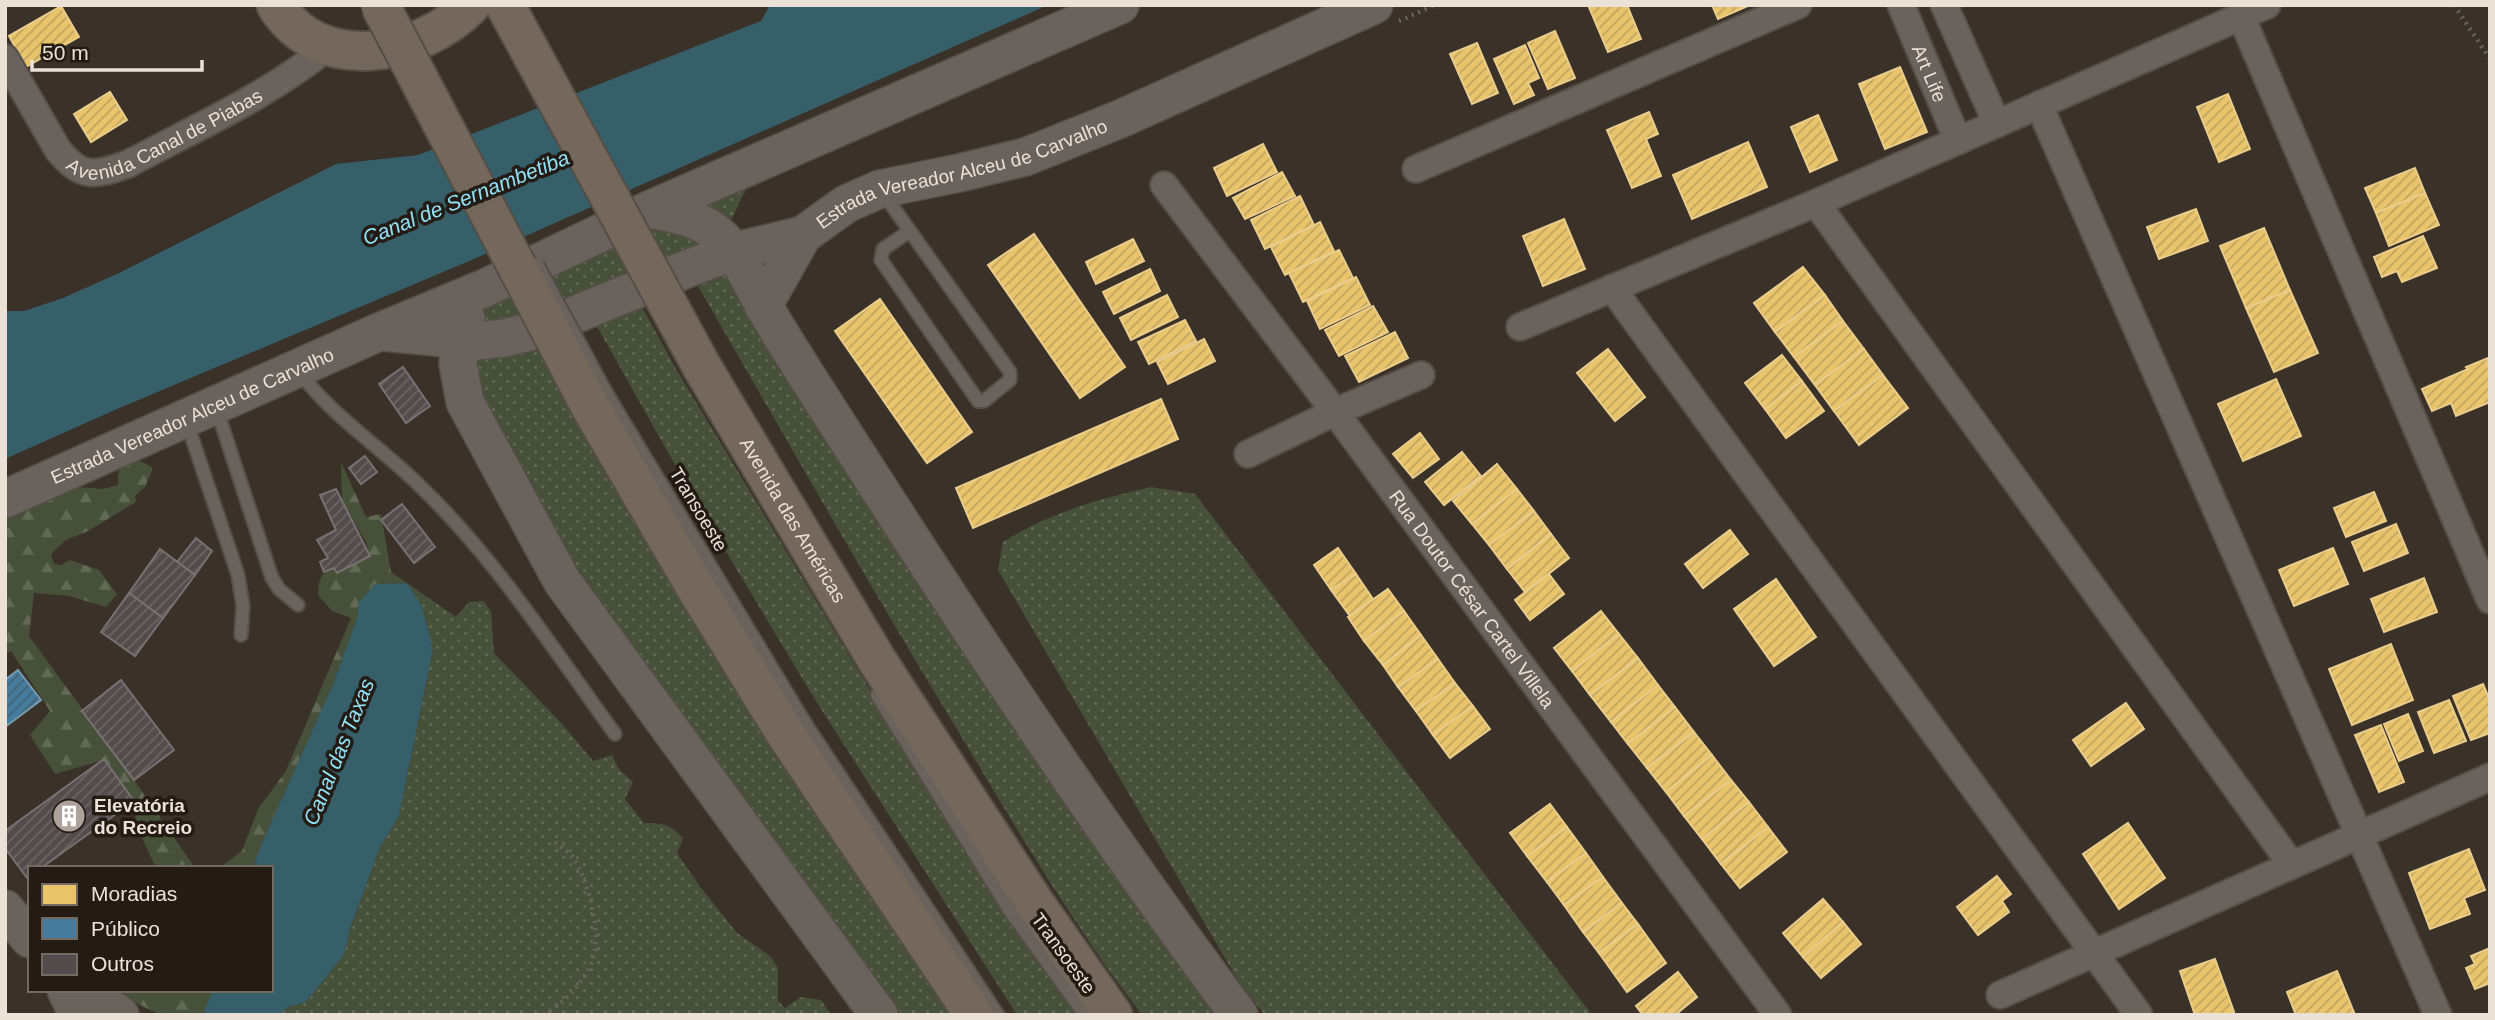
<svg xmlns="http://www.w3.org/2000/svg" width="2495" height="1020" font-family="Arial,sans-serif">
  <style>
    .grass { fill: url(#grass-dots) }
    .forest { fill: url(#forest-firs) }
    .water { fill: #365f6a }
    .homes { fill: url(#homes-hatch); stroke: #eacd8b; stroke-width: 2 }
    .public { fill: url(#public-hatch); stroke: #779aae; stroke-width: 2 }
    .building { fill: url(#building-hatch); stroke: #797171; stroke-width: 2 }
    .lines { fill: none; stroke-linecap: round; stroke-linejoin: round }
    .lane-casing { stroke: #554e46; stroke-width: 16 }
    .street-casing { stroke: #554e46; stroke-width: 30 }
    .secondary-casing { stroke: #554e46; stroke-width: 40 }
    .highway-casing { stroke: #554e46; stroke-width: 42 }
    .path { stroke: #6a645e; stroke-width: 4.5; stroke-dasharray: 2 5; stroke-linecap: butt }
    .lane { stroke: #6a625c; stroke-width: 12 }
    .street { stroke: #6a625c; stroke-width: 26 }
    .secondary { stroke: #6a625c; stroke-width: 37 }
    .highway { stroke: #74675b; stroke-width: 38 }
    .lane-bridge-casing { stroke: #554e46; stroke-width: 16; stroke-linecap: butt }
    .highway-bridge-casing { stroke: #554e46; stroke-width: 42; stroke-linecap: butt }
    .lane-bridge { stroke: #6a625c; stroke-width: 12 }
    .highway-bridge { stroke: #74675b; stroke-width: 38 }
    .labels { text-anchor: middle; stroke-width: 7; stroke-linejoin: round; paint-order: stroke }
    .street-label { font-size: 19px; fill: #ece1d7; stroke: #231b14 }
    .poi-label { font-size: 19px; font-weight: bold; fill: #ece1d7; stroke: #231b14; text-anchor: start }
    .water-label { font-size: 21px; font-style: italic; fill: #90e0f6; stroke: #231b14 }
  </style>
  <defs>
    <pattern id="grass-dots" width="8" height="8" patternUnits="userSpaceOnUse" patternTransform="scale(1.75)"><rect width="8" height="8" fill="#475139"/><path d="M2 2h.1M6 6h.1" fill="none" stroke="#626a55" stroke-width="1.8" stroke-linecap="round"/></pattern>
    <pattern id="forest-firs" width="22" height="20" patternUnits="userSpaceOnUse" patternTransform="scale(1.75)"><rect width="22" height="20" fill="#475139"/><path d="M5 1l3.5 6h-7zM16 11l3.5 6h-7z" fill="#626a55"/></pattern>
    <pattern id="homes-hatch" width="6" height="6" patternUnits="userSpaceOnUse" patternTransform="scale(1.75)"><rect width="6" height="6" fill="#e9c46a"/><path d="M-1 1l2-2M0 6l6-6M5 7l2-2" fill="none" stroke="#c0a460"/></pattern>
    <pattern id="public-hatch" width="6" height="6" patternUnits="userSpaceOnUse" patternTransform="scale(1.75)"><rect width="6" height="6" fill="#457b9d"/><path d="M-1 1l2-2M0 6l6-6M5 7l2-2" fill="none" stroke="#466273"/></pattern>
    <pattern id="building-hatch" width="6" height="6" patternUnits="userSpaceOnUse" patternTransform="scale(1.75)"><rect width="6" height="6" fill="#544b4c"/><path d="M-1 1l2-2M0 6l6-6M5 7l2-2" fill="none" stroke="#6d6565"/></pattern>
  </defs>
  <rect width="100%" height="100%" fill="#3a3129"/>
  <!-- grass -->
  <g class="grass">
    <path d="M753,175l-23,47 -36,-19z"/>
    <path d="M654,226l60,15 -225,93 -9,-18 10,-14z"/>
    <path d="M728,257l491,758h-77c-69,-90 -126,-187 -184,-284 -91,-149 -177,-301 -264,-452z"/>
    <path d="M641,305l35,64 327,541 77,105h-63l-203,-317 -119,-198 -100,-177z"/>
    <path d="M549,342l414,673h-61l-287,-388 -64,-100 -62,-108 -20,-66c34,3 49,5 80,-11z"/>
    <path d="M1151,487l44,7 397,521h-327l-26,-33 -241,-412 5,-28c49,-30 92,-42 148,-55z"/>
    <path d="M407,583l49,34 13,-15 15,-1 7,11 3,41 69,72 30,36 19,-6 6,13 15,14 -8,17 19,24c18,0 28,1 39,16l-6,14 24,35 36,45 33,23 8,12v33l7,7 16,-11 20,3 10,15h-552l9,-8 18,-5 38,-47 6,-26 30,-82 19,-31 34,-167 -11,-43z"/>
  </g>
  <!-- forest -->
  <g class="forest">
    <path d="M137,459l16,9 -8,19 -10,9 1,6 -48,29 -22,9 -15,14 3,10 7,1 9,-5 29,10 18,24 -11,13 -37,-11 -35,-3 -5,43 105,144 61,88h-39l-20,-43 -2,-24 -30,-41 -49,14 -25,-39 20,-24 -39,-60 -6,3v-134l71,-33 27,2 15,-4v-11l4,-12z"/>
    <path d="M341,462l25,55 15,-3 10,58 16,11 -32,1 -16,18 -2,16 -24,66 -72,161 -8,23h-34l23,-17 16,-42 28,-38 65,-153 -19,-7 -14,-16c1,-15 1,-21 16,-27l3,5 33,-17 -4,-14 -24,-41z"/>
    <path d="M111,990h102l-9,21 1,4h-45z"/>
  </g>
  <!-- water -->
  <g class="water">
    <path d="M770,5h278l-581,257 -350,147 -112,50v-148h19l39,-13 56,-25 217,-109 82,-9 343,-134z"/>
    <path d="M407,583l15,23 11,43 -34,167 -19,31 -30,82 -6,26 -38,47 -18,5 -9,8h-74l-1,-4 9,-21h58v-122h-18l8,-23 72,-161 24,-66 2,-16 16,-18z"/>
  </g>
  <!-- homes -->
  <g class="homes">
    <path d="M1588,5h39l14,34 -33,13z"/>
    <path d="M1712,5h38l-32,14z"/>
    <path d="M61,6l18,31 -53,30 -17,-31z"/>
    <path d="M1555,31l20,47 -27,11 -20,-46z"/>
    <path d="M1477,43l21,50 -26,11 -22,-50z"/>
    <path d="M1525,45l14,33 -11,5 6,12 -20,9 -20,-45z"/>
    <path d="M1900,67l27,65 -42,17 -26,-65z"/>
    <path d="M110,92l17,28 -36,22 -17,-28z"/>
    <path d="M2228,94l22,55 -31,13 -22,-55z"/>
    <path d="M1649,112l9,22 -12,5 15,37 -29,12 -25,-58z"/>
    <path d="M1818,115l19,45 -27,12 -19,-45z"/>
    <path d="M1748,142l19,45 -75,32 -19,-44z"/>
    <path d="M1263,144l14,28 -50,24 -13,-28z"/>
    <path d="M2415,168l10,25 -49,20 -11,-25z"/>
    <path d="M1282,172l13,24 -50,23 -12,-21z"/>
    <path d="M2425,193l14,32 -50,21 -13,-33z"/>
    <path d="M1300,196l14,29 -49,24 -14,-29z"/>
    <path d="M2196,209l12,32 -49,18 -12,-32z"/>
    <path d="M1564,219l21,50 -42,17 -20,-50z"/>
    <path d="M1320,222l14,29 -49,24 -14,-28z"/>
    <path d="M2264,228l26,62 -44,18 -26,-62z"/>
    <path d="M1034,234l91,133 -45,31 -92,-133z"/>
    <path d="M2423,236l14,32 -35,14 -5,-11 -15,6 -8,-20z"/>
    <path d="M1133,239l11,22 -48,23 -10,-22z"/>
    <path d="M1339,250l14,28 -50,24 -14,-29z"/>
    <path d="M1803,267l22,28 -50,37 -21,-29z"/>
    <path d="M1150,269l10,22 -46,23 -11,-22z"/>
    <path d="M1356,277l14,28 -50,24 -13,-28z"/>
    <path d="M2290,290l28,63 -44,19 -28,-64z"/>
    <path d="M1167,295l11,22 -47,23 -11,-22z"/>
    <path d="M1825,295l18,26 -49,36 -19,-25z"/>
    <path d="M880,299l92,133 -45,31 -92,-132z"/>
    <path d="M1373,306l15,26 -49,24 -14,-26z"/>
    <path d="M1185,320l11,21 -47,23 -11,-22z"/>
    <path d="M1843,321l21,28 -49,36 -21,-28z"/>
    <path d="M1395,332l13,26 -49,24 -14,-26z"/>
    <path d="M1204,339l11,22 -47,23 -11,-22z"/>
    <path d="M1608,349l37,48 -30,24 -38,-48z"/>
    <path d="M1864,349l19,26 -49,36 -19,-26z"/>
    <path d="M1782,355l20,26 -37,28 -20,-26z"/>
    <path d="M2488,358l2,44 -34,14 -5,-13 -19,8 -10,-22 46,-20 -2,-2z"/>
    <path d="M1883,375l25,33 -49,37 -25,-34z"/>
    <path d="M2276,379l25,57 -58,25 -25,-57z"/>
    <path d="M1802,381l22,30 -38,27 -21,-29z"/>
    <path d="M1161,399l17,40 -205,89 -17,-40z"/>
    <path d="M1420,433l19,26 -26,19 -20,-24z"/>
    <path d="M1462,452l19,24 -37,29 -19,-23z"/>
    <path d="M1497,464l20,25 -45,35 -19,-23z"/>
    <path d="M1517,489l17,22 -45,34 -17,-21z"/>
    <path d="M2374,492l12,29 -40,16 -12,-29z"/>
    <path d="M1534,511l17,23 -44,35 -18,-24z"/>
    <path d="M2396,524l12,29 -44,18 -12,-29z"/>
    <path d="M1730,530l18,24 -45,34 -18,-24z"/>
    <path d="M1551,534l18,24 -44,34 -18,-23z"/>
    <path d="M1338,548l18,26 -25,16 -17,-25z"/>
    <path d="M2333,548l15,36 -54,22 -15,-36z"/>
    <path d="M1356,574l17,25 -23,17 -19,-26z"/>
    <path d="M1549,574l15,20 -34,26 -15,-20z"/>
    <path d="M2424,578l13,34 -53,20 -13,-33z"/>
    <path d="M1776,579l40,58 -42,29 -40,-57z"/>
    <path d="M1388,589l16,22 -40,30 -16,-24z"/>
    <path d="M1404,611l17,24 -38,30 -19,-24z"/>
    <path d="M1601,611l18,23 -47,37 -18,-23z"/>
    <path d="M1619,634l19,24 -48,37 -18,-24z"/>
    <path d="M1421,635l17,24 -40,28 -15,-22z"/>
    <path d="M2391,644l22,56 -61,25 -23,-56z"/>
    <path d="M1638,658l20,27 -47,37 -21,-27z"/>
    <path d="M1438,659l17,24 -39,28 -18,-24z"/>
    <path d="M1455,683l18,23 -40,29 -17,-24z"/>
    <path d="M2483,684l7,17v32l-19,7 -18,-44z"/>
    <path d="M1658,685l17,22 -47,37 -17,-22z"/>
    <path d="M2449,700l17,41 -32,12 -16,-41z"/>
    <path d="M2126,703l18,26 -53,37 -18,-26z"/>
    <path d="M1473,706l17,23 -40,29 -17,-23z"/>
    <path d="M1675,707l19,25 -47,36 -19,-24z"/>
    <path d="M2408,714l15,37 -24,10 -15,-37z"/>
    <path d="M2381,725l23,57 -25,10 -24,-57z"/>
    <path d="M1694,732l18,23 -46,37 -19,-24z"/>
    <path d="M1712,755l19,25 -47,36 -18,-24z"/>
    <path d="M1731,780l18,22 -47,37 -18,-23z"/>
    <path d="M1749,802l19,25 -47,37 -19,-25z"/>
    <path d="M1550,804l17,23 -40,29 -17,-23z"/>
    <path d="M2128,823l37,55 -46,31 -36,-55z"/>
    <path d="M1567,827l19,26 -39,29 -20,-26z"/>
    <path d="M1768,827l19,25 -47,36 -19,-24z"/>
    <path d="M2469,849l16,41 -21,8 6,16 -40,15 -21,-56z"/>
    <path d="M1586,853l17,24 -39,28 -17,-23z"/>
    <path d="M1997,876l14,18 -9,7 7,11 -31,23 -21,-28z"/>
    <path d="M1603,877l19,26 -39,29 -19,-27z"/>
    <path d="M1823,899l20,23 -40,35 -20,-24z"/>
    <path d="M1622,903l16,21 -39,29 -16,-21z"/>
    <path d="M1843,922l18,22 -40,34 -18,-21z"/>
    <path d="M1638,924l28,39 -39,29 -28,-39z"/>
    <path d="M2490,948v35l-15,6 -9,-21 9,-4 -4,-8z"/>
    <path d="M2215,959l19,53 -8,3h-31l-15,-44z"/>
    <path d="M2337,971l18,44h-59l-9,-23z"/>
    <path d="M1678,972l19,25 -22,18h-32l-7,-9z"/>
  </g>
  <!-- public -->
  <path class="public" d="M18,670l23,30 -36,27v-47z"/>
  <!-- building -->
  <g class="building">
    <path d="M403,367l27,39 -24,17 -27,-39z"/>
    <path d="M365,456l12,16 -16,12 -12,-16z"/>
    <path d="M336,489l34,67 -33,17 -3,-5 -10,4 -4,-10 8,-4 -11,-18 19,-10 -16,-35z"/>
    <path d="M402,504l33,43 -21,16 -33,-43z"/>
    <path d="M196,538l16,13 -17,24 -18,-13z"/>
    <path d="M160,549l35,26 -32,43 -34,-25z"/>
    <path d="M129,593l34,25 -28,38 -34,-24z"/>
    <path d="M121,680l53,70 -40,30 -52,-69z"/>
    <path d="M104,759l30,42 -93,67h-11v8l-3,2 -22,-30v-17z"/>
  </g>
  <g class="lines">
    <defs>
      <g id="lane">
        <path d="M883,193l127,179v8l-26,21h-6l-97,-141 2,-11 27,-18"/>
        <path d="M300,373c33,44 81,74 120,113 76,73 133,163 195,248"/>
        <path d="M607,394l198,329 193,292"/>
        <path d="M216,407l56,171 7,11 19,16"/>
        <path d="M186,420l52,155 5,31 -2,29"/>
        <path d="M877,695l133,216 75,104"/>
      </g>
      <g id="street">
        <path id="s1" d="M1901,5l57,136"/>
        <path d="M1944,5l53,119"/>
        <path d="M2241,16l249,584"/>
        <path id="s2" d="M5,58l53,92c24,29 36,26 70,14 67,-36 140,-68 200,-117"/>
        <path d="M2039,105l399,910"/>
        <path d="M1416,169l382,-164"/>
        <path id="s3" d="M1164,185l171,227 443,603"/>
        <path d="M1816,203l475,661"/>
        <path d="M1612,288l527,727"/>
        <path d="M1520,327l296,-124 451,-198"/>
        <path d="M1248,454l87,-42 86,-37"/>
        <path d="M2000,995l490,-218"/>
      </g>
      <g id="secondary">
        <path d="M651,209c27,5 52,10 72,30 20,21 36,61 52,86 32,53 66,104 99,156 117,182 236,361 365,534"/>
        <path d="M763,306l40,-71"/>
        <path d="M466,318l-7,23 -1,23 7,38 97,179 317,434"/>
        <path id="s4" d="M383,332l94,9 28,-3 35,-9 154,-63 38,-14 71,-17 43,-31 34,-15 79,-16 66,-16 95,-38 254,-114"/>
        <path id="s5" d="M5,499l374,-167 106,-44 166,-79 469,-204"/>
        <path d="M5,909l25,30"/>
        <path d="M66,990l12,25"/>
        <path d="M90,1015c9,-10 20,-9 30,0"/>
      </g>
      <g id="highway">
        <path d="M276,5c43,70 144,52 195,0"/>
        <path id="s6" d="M702,367l176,295 156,240 79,113"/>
        <path d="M591,408l106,182 88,143 189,282"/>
      </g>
    </defs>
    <!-- lane casing -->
    <use href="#lane" class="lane-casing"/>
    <!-- street casing -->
    <use href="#street" class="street-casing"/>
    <!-- secondary casing -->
    <use href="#secondary" class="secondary-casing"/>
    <!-- highway casing -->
    <use href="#highway" class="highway-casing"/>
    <!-- path -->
    <g class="path">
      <path d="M2454,5l36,54"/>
      <path d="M1399,21l36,-16"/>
      <path d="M544,1015c22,-14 40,-32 49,-56 9,-26 -5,-77 -19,-100 -4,-7 -14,-12 -20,-18"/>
    </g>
    <!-- lane -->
    <use href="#lane" class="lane"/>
    <!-- street -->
    <use href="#street" class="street"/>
    <!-- secondary -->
    <use href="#secondary" class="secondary"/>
    <!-- highway -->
    <use href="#highway" class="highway"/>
    <defs>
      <path id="lane-bridge" d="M537,264l70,130"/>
      <g id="highway-bridge">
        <path d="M380,5l211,403"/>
        <path d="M505,5l197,362"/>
      </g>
    </defs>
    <!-- lane-bridge casing -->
    <use href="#lane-bridge" class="lane-bridge-casing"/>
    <!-- highway-bridge casing -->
    <use href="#highway-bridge" class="highway-bridge-casing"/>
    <!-- lane-bridge -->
    <use href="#lane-bridge" class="lane-bridge"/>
    <!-- highway-bridge -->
    <use href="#highway-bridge" class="highway-bridge"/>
  </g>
  <!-- icons -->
  <defs>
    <symbol id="building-disc" viewBox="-11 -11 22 22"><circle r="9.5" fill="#aea39a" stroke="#231b14"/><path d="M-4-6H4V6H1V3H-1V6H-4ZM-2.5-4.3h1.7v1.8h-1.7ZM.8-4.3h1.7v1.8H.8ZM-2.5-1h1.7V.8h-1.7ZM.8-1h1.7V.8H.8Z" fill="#fff"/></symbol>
  </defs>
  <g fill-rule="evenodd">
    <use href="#building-disc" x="50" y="797" width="38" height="38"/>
  </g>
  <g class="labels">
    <!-- street labels -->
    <g class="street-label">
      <text dy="7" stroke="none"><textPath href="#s1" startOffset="74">Art Life</textPath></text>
      <text dy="7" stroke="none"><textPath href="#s2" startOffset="229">Avenida Canal de Piabas</textPath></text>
      <text dy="7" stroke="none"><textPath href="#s4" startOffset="611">Estrada Vereador Alceu de Carvalho</textPath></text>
      <text dy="7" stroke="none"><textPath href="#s5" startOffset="205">Estrada Vereador Alceu de Carvalho</textPath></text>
      <text transform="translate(699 509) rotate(59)" y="7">Transoeste</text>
      <text dy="7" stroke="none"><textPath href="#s6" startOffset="178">Avenida das Américas</textPath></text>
      <text dy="7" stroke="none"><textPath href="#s3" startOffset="516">Rua Doutor César Cartel Villela</textPath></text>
      <text transform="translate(1064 953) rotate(54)" y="7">Transoeste</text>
    </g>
    <!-- poi labels -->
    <g class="poi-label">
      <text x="94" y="812">Elevatória<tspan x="94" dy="22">do Recreio</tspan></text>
    </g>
    <!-- water labels -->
    <g class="water-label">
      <text transform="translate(466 198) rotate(-22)" y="7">Canal de Sernambetiba</text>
      <text transform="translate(339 752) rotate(-68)" y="7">Canal das Taxas</text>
    </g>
  </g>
  <!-- border -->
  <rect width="2495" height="1020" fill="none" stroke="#ece1d7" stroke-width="14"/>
  <!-- legend -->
  <rect x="28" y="866" width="245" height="126" fill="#231b14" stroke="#736a62" stroke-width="2"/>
  <rect x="42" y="884" width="35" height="21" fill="#e9c46a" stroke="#736a62" stroke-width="2"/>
  <text x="91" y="901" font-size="21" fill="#ece1d7">Moradias</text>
  <rect x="42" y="918" width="35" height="21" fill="#457b9d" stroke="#736a62" stroke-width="2"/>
  <text x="91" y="936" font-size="21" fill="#ece1d7">Público</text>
  <rect x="42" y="954" width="35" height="21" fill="#544b4c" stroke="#736a62" stroke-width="2"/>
  <text x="91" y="971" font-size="21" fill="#ece1d7">Outros</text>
  <!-- scale -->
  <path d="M32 60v10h170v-10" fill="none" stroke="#ece1d7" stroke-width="3.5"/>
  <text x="42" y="60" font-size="21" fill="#ece1d7" stroke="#231b14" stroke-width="5" paint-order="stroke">50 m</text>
</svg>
